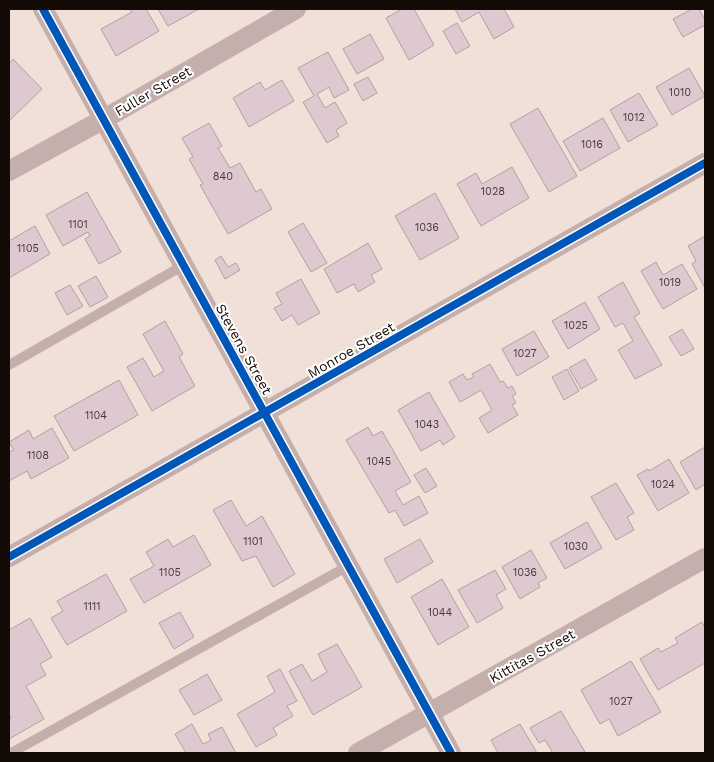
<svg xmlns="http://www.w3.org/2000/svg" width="714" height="762" font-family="'Work Sans',sans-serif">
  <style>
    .building { fill: #dec9d1; stroke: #aea2a2 }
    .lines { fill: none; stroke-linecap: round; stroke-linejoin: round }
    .lane { stroke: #c5afad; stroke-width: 10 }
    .street { stroke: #c5afad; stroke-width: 20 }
    .cycleway-casing { stroke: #fff; stroke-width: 11 }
    .cycleway { stroke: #0057b8; stroke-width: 8 }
    .labels { text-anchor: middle; stroke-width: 4; stroke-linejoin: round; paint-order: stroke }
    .number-label { font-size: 11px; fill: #463a39 }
    .street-label { font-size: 14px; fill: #140a06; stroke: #fff }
  </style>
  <rect width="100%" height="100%" fill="#f0e0d8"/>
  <!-- building -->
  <g class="building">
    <path d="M130,9h16l13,22 -43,25 -15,-27 31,-17z"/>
    <path d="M158,9h41l-31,17z"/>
    <path d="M402,9h12l20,36 -25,15 -23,-42z"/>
    <path d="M455,9h49l10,18 -20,12 -15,-27 -17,10z"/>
    <path d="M692,9h7l6,11v5l-22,12 -10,-18z"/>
    <path d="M457,23l13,23 -14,8 -13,-23z"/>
    <path d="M370,34l14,25 -27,15 -14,-25z"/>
    <path d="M328,52l21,38 -15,8 -5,-11 -12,7 8,14 10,-6 12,21 -11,7 3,6 -12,7 -24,-41 11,-6 -16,-28z"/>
    <path d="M13,59l29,30 -32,31 -1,-2v-54z"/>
    <path d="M689,68l16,28 -33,19 -16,-28z"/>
    <path d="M368,77l9,16 -14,8 -9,-17z"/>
    <path d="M282,80l12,21 -45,26 -16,-29 27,-16 5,8z"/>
    <path d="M639,93l19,32 -30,17 -18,-32z"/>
    <path d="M538,108l39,68 -28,16 -39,-68z"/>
    <path d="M603,118l17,30 -40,23 -17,-30z"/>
    <path d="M209,123l13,23 -4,2 12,20 10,-5 16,29 5,-3 11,20 -44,25 -28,-49 3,-1 -14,-25 4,-2 -11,-19z"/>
    <path d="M512,167l17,31 -48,28 -24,-42 19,-11 6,11z"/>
    <path d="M87,192l34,60 -22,12 -14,-25 5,-3 -2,-4 -25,14 -17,-31z"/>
    <path d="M435,193l24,45 -39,22 -25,-44z"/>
    <path d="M303,223l24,40 -16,9 -23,-40z"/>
    <path d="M35,226l15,28 -41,24v-37z"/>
    <path d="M705,236v52l-13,-24 4,-3 -8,-15z"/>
    <path d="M368,243l14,26 -11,6 4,7 -17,10 -4,-8 -17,9 -13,-24z"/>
    <path d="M221,256l7,11 8,-4 4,7 -15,9 -10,-19z"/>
    <path d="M656,262l7,13 19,-11 15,25 -34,20 -22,-38z"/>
    <path d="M96,276l12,21 -18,10 -12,-21z"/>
    <path d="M301,279l19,34 -22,12 -6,-10 -10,6 -8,-13 8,-4 -6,-11z"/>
    <path d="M623,282l17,31 -6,4 28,48 -27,14 -17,-29 15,-9 -10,-18 -8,4 -17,-30z"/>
    <path d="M70,285l13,21 -16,9 -12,-22z"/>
    <path d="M585,302l15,27 -32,20 -16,-28z"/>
    <path d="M165,321l18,33 -4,3 16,29 -43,25 -25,-44 16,-9 11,19 10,-6 -21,-37z"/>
    <path d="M682,329l12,20 -13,7 -12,-19z"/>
    <path d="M534,331l15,26 -32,19 -15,-27z"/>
    <path d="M585,359l12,21 -16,9 -12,-21z"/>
    <path d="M490,364l10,18 3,-1 5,7 4,-2 4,8 -4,2 4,7 -4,2 6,10 -30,18 -9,-15 13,-8 -11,-20 -21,12 -11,-20 14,-8 4,6 7,-3 -2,-3z"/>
    <path d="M567,369l12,22 -15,9 -12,-23z"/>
    <path d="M119,380l19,35 -64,36 -20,-35z"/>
    <path d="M429,392l26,45 -12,8 -3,-5 -19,11 -23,-41z"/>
    <path d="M368,427l5,9 9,-5 29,51 -16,9 8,14 16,-9 9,17 -24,13 -9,-16 -6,3 -43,-73z"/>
    <path d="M52,428l17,30 -38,21 -4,-8 -18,10v-29l5,-2 -5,-8 20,-12 4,9z"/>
    <path d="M705,447v37l-9,6 -16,-28z"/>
    <path d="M669,459l20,34 -31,18 -21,-36 11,-6 1,2z"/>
    <path d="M426,468l11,18 -12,7 -11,-18z"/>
    <path d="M616,483l18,30 -7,4 7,13 -18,10 -25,-43z"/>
    <path d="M231,500l15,26 16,-10 33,58 -22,13 -17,-31 -14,5 -29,-51z"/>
    <path d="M587,522l15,26 -37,21 -15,-26z"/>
    <path d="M194,535l17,30 -67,38 -14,-24 24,-13 -8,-14 22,-13 5,8z"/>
    <path d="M420,539l13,23 -36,21 -13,-24z"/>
    <path d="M531,550l16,28 -9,5 2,4 -20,12 -18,-32z"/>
    <path d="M495,570l11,19 -10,6 7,13 -26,15 -19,-33z"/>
    <path d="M106,574l21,37 -60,34 -16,-27 12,-7 -6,-10z"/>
    <path d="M442,579l27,48 -31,18 -27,-48z"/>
    <path d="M180,612l14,25 -20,12 -15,-26z"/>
    <path d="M30,618l22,39 -12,7 6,11 -20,11 18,33 -35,20v-20l2,-1 -2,-4v-84z"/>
    <path d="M702,622l3,6v35l-47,27 -18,-31 18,-11 3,4 17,-9 -3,-5z"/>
    <path d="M337,644l25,43 -49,28 -24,-44 13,-7 10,17 15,-9 -9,-18z"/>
    <path d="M631,661l30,51 -43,24 -9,-17 -9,5 -19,-34z"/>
    <path d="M280,669l17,32 -10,5 6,10 -20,12 4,7 -21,12 -19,-33 38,-22 -8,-16z"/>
    <path d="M207,674l15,26 -28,15 -15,-25z"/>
    <path d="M561,711l24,41 -3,1h-29l-8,-13 -6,3 -9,-15z"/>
    <path d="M192,724l11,20 8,-4 -3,-6 14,-7 14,26h-50l-11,-19z"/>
    <path d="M520,724l17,29h-39l-7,-13z"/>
  </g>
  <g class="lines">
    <!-- lane -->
    <g class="lane">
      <path d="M9,365l175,-100"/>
      <path d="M11,753l337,-187"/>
    </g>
    <!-- street -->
    <g class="street">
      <path d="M43,9l408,744"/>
      <path d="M9,171l95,-52 192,-110"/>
      <path d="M9,557l696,-394"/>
      <path d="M358,753l347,-195"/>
    </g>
    <defs>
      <g id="cycleway">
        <path d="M43,9l408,744"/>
        <path d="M9,557l696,-394"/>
      </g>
    </defs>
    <!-- cycleway casing -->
    <use href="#cycleway" class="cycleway-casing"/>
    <!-- cycleway -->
    <use href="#cycleway" class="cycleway"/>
  </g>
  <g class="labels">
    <!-- number labels -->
    <g class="number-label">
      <text x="680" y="96">1010</text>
      <text x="634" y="121">1012</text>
      <text x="592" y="148">1016</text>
      <text x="223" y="180">840</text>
      <text x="493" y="195">1028</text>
      <text x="78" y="228">1101</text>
      <text x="427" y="231">1036</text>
      <text x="28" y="252">1105</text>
      <text x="670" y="286">1019</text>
      <text x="576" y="329">1025</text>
      <text x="525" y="357">1027</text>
      <text x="96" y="419">1104</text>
      <text x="427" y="428">1043</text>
      <text x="38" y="459">1108</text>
      <text x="379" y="465">1045</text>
      <text x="663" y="488">1024</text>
      <text x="253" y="545">1101</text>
      <text x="576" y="550">1030</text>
      <text x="170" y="576">1105</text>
      <text x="525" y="576">1036</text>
      <text x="92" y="610">1111</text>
      <text x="440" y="616">1044</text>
      <text x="621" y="705">1027</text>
    </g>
    <!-- street labels -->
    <g class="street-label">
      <text transform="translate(153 91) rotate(-30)" y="5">Fuller Street</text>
      <text transform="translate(244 349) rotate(61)" y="5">Stevens Street</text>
      <text transform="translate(351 350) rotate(-30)" y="5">Monroe Street</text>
      <text transform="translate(532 656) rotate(-29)" y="5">Kittitas Street</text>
    </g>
  </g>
  <!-- border -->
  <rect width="714" height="762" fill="none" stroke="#140a06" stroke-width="20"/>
</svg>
